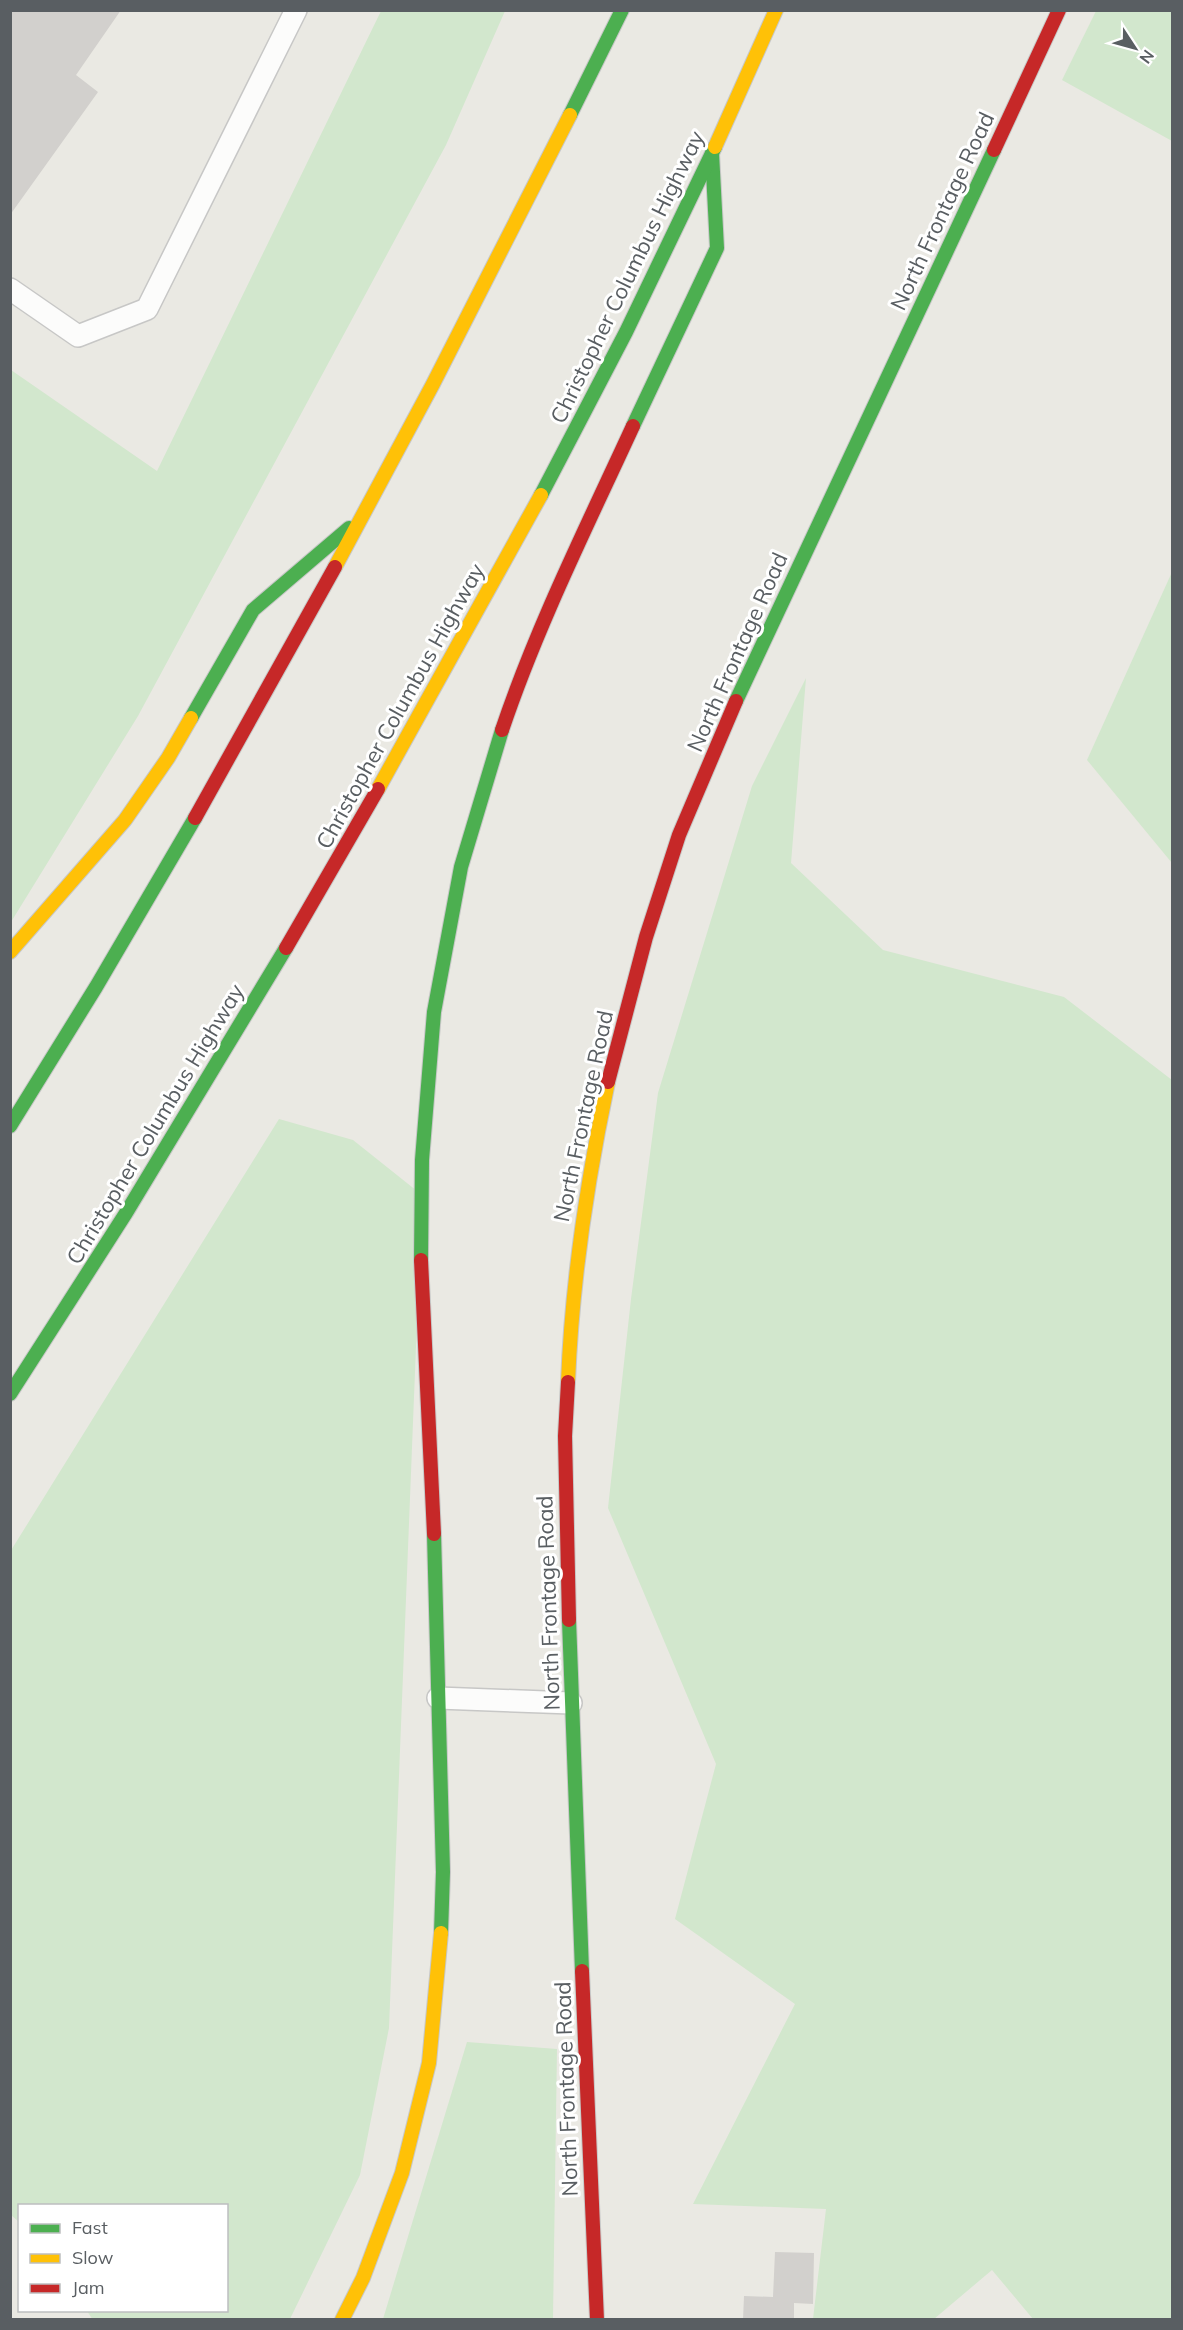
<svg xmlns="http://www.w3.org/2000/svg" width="1183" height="2330" font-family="Mulish,sans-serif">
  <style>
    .green { fill: #d2e7cd }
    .building { fill: #d2d0cd }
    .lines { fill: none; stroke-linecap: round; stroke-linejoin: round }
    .lane-casing { stroke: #c7c7c6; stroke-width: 24 }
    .fast-casing { stroke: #c7c8c7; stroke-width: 16 }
    .slow-casing { stroke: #c7c8c7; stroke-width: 16 }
    .jam-casing { stroke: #c7c8c7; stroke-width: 16 }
    .lane { stroke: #fcfcfb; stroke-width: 21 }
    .fast { stroke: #4caf50; stroke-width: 14 }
    .slow { stroke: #ffc107; stroke-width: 14 }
    .jam { stroke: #c62828; stroke-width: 14 }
    .labels { text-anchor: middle; stroke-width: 6; stroke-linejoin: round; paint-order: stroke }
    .street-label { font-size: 22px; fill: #595e62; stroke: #fff }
  </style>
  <rect width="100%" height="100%" fill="#eae9e3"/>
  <!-- green -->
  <g class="green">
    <path d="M381,11h124l-59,134 -308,571 -127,206v-552l146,101z"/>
    <path d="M1096,11h76v130l-110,-61z"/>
    <path d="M1172,572v291l-85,-103z"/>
    <path d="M806,678l-15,185 92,87 181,47 108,83v1239h-139l-41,-49 -58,49h-121l13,-110 -133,-5 102,-200 -120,-85 41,-155 -108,-256 23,-209 27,-206 94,-307z"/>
    <path d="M279,1119l74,21 69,55 -33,833 -29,147 -70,144 -197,1 -6,-9 139,-1v-104h-206l-1,16 -8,-7 -1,-663z"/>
    <path d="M467,2042l90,7 -4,270h-170z"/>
  </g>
  <!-- building -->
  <g class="building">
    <path d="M10,10h111l-45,65 22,17 -88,123z"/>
    <path d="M775,2252l39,1 -1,51 -19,-1v17h-51l1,-24 29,1z"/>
  </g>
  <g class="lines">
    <defs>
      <g id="lane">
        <path d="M10,289l68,47 69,-27 149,-299"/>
        <path d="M438,1698l133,5"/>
      </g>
      <g id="fast">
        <path d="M570,115l52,-105"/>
        <path d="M633,426l84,-178 -5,-95"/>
        <path d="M541,495l85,-163 89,-185"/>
        <path d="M736,701l258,-551"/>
        <path d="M191,718l62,-108 96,-82"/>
        <path d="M10,1126l86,-139 99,-169"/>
        <path d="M421,1260l1,-100 12,-148 27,-145 41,-137"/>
        <path d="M10,1394l116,-181 160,-265"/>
        <path d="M434,1534l9,338 -2,61"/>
        <path d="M569,1620l13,351"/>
      </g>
      <g id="slow">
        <path d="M715,147l61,-137"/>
        <path d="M335,567l98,-183 137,-269"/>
        <path d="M378,789l163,-294"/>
        <path d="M10,952l115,-132 43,-62 23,-40"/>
        <path d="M568,1382c4,-101 19,-201 40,-300"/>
        <path d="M342,2320l21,-42 39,-105 27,-110 12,-130"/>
      </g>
      <g id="jam">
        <path d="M994,150l65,-140"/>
        <path d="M502,730c35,-104 85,-204 131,-304"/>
        <path d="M195,818l140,-251"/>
        <path d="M286,948l92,-159"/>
        <path d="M608,1082l38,-145 33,-102 57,-134"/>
        <path d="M421,1260l13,274"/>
        <path d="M568,1382l-3,54 4,184"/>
        <path d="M582,1971l15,349"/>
      </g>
    </defs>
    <!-- lane casing -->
    <use href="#lane" class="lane-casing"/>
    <!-- fast casing -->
    <use href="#fast" class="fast-casing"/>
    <!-- slow casing -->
    <use href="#slow" class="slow-casing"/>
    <!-- jam casing -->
    <use href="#jam" class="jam-casing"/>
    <!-- lane -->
    <use href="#lane" class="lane"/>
    <!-- fast -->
    <use href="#fast" class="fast"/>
    <!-- slow -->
    <use href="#slow" class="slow"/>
    <!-- jam -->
    <use href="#jam" class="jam"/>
  </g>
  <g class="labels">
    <!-- street labels -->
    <g class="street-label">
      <text transform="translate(942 211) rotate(-65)" y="8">North Frontage Road</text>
      <text transform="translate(627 277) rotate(-64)" y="8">Christopher Columbus Highway</text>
      <text transform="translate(737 652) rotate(-66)" y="8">North Frontage Road</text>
      <text transform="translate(400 706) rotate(-61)" y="8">Christopher Columbus Highway</text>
      <text transform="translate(583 1116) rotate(-78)" y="8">North Frontage Road</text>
      <text transform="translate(155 1124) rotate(-59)" y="8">Christopher Columbus Highway</text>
      <text transform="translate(548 1603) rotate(-92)" y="8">North Frontage Road</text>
      <text transform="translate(566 2089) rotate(-92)" y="8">North Frontage Road</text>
    </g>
  </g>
  <!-- border -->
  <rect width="1183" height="2330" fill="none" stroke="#595e62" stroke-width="24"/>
  <!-- legend -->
  <rect x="18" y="2204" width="210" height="108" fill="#ffffff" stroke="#bdbfc0" stroke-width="1.5"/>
  <rect x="30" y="2224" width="30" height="9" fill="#4caf50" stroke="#bdbfc0" stroke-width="1.5"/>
  <text x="72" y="2234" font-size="18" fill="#595e62">Fast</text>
  <rect x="30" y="2254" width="30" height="9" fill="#ffc107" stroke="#bdbfc0" stroke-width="1.5"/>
  <text x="72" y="2264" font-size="18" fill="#595e62">Slow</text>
  <rect x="30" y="2284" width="30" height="9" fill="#c62828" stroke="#bdbfc0" stroke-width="1.5"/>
  <text x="72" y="2294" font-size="18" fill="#595e62">Jam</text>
  <!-- north arrow -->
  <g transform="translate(1135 48) rotate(126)" stroke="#ffffff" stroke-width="4.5" paint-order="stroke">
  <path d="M0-4.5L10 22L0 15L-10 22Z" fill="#595e62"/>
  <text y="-9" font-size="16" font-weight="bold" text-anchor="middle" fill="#595e62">N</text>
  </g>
</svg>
